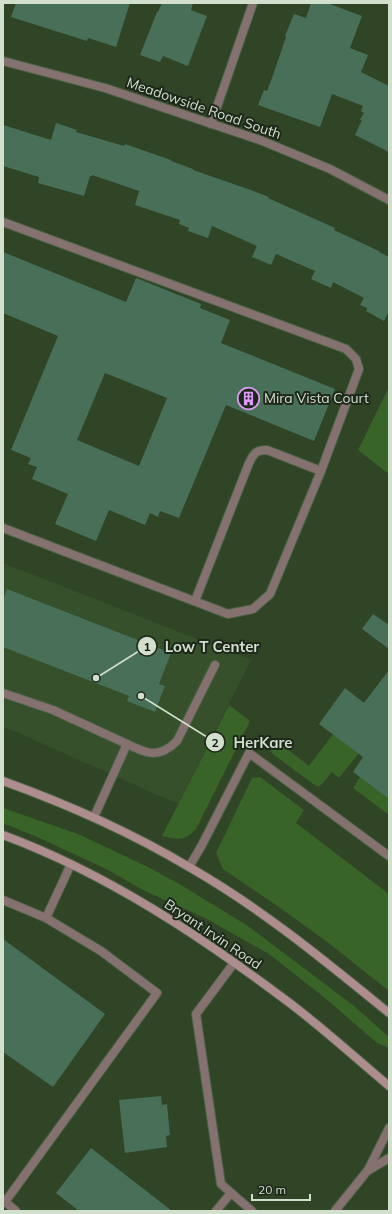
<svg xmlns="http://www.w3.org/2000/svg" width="392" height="1214" font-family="Mulish,sans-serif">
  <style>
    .built { fill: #35502b }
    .green { fill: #396428 }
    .building { fill: #486f58; fill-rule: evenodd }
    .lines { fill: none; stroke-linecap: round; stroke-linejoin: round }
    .service-casing { stroke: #4c6144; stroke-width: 10 }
    .minor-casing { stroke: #4c6144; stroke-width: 10 }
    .tertiary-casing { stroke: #4c6144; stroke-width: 10 }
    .secondary-casing { stroke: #4c6144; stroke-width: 10 }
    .service { stroke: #867171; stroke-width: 8 }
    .minor { stroke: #867171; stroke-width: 8 }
    .tertiary { stroke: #867171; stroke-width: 8 }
    .secondary { stroke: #ae8d8e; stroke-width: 8 }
    .labels { text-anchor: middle; stroke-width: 4; stroke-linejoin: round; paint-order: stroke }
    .street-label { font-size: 14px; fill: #d2dfcd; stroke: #1e281a }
    .poi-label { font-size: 14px; fill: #d2dfcd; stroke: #1e281a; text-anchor: start }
    .leader { fill: none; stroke: #d2dfcd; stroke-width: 1.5 }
    .callout-dot { fill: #d2dfcd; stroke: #1e281a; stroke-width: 1.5 }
    .mark-label { font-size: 12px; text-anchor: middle; font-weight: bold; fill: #111 }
    .callout-label { font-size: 15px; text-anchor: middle; font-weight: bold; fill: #d2dfcd; stroke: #1e281a; stroke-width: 4; stroke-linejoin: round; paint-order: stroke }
  </style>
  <rect width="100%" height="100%" fill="#2f4526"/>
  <!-- built -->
  <path class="built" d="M3,563l248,97 -73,144 -164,-73 -11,-4z"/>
  <!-- green -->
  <g class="green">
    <path d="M389,387v87l-31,-24z"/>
    <path d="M229,705l21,16 -54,108c-11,12 -19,11 -34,7z"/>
    <path d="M333,734l26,19 -20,25 -7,-6 -12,14h-4l-42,-31 -5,-6 1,-6 3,-5 36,28z"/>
    <path d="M260,777l44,33 -8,13 93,71v97l-59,-47 -54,-39 -53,-36 -7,-16 36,-75z"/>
    <path d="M360,777l29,22v16l-36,-27z"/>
    <path d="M3,808l75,26 70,33 33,18 67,41 106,80 35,31v11l-12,-5 -52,-45 -56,-44 -64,-36 -62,-28 -35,-20 -64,-30 -41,-17z"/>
  </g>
  <!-- building -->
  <g class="building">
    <path d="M16,3h114l-14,44 -28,-9 -1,3 -76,-24z"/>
    <path d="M162,3h31l-2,7 16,6 -19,50 -25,-10 -3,6 -20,-7 17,-43h1z"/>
    <path d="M311,3h16l35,13 -12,32 18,7 -7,17 28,14v66l-34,-17 7,-15h-2l4,-7 -3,-2 2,-5 -31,-12 -12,33 -62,-22 6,-15 3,1 5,-13 14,-41 -1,-1 9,-22 12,4z"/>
    <path d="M56,123l21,7 -1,2 48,14 1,-2 46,16v1l22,8v1l58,20 18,7 -1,1 67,30 -1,2 45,21v1l10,5v54l-5,10 -18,-10 1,-3 -7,-3 4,-7 -31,-16 -2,6 -20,-9 4,-8 -39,-17 -5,11 -19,-8 5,-11 -45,-20 -4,12 -20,-7 1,-3 -10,-4 1,-4 -45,-15 4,-14 -47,-16v1h-2l-6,20 -46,-13 1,-6 -36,-11v-41l48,15z"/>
    <path d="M3,252l123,50 10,-24 65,26 -1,4 30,12 -9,23 114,46 -21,52 -88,-36 -47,113 -19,-7 -2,6 -8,-4 -5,12 -36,-15 -13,31 -41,-17 13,-30 -36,-15 5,-12 -9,-3 3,-6 -20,-8 47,-114 -55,-23zM105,373l62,25 -28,68 -62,-26z"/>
    <path d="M7,589l164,64 -12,31 6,2 -10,26 -28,-11 2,-5 -126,-49v-47z"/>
    <path d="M373,614l16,11v24l-27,-20z"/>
    <path d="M389,670v129l-36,-27 10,-15 -44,-33 26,-36 19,15z"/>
    <path d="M3,939l102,75 -52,73 -50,-35z"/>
    <path d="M161,1096l1,9 5,-1 3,31 -4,1 1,11 -42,6 -6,-53z"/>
    <path d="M91,1148l81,63h-93l-23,-18z"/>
  </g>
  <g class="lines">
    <defs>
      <g id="service">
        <path d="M3,222l343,127 10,10 3,10 -38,102 -51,123 -17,15 -25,5 -225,-86"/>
        <path d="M195,601l54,-138c5,-10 7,-13 18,-13l54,21"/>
        <path d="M3,693l50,17 74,34 -33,73"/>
        <path d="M127,744c21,10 32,15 50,-3l38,-76"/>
        <path d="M189,867l13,-22 47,-92 140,103"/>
        <path d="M3,900l43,18 55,33 56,42 -152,209"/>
        <path d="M46,918l25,-54"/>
        <path d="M234,963l-38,51 25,170 31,27"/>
        <path d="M3,1200l13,11"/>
        <path d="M216,1211l15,-18"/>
      </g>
      <g id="minor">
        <path d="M3,61l102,27 155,52 70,29 59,31"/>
        <path d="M211,124l42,-121"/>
      </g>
      <g id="tertiary">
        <path d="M369,1170l20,-12"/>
        <path d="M335,1211l33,-41 21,-42"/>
      </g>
      <g id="secondary">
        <path d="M3,781c64,23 127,51 186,86 72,41 136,94 200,146"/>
        <path d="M3,835c105,39 199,102 288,169 34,26 66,55 98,82"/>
      </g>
    </defs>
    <!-- service casing -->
    <use href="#service" class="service-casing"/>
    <!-- minor casing -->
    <use href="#minor" class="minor-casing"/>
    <!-- tertiary casing -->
    <use href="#tertiary" class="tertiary-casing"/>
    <!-- secondary casing -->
    <use href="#secondary" class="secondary-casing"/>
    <!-- service -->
    <use href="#service" class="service"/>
    <!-- minor -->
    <use href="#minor" class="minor"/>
    <!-- tertiary -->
    <use href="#tertiary" class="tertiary"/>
    <!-- secondary -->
    <use href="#secondary" class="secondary"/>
  </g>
  <!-- icons -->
  <defs>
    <symbol id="building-ring" viewBox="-11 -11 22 22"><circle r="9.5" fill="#1e281a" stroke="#dd99f3" stroke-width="1.5"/><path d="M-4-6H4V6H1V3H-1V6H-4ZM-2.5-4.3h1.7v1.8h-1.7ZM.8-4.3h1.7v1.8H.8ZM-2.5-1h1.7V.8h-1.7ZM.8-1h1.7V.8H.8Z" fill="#dd99f3"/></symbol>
  </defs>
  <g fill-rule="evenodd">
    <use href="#building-ring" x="236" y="386" width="25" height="25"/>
  </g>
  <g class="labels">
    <!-- street labels -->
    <g class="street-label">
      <text transform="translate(204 108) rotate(19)" y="5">Meadowside Road South</text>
      <text transform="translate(213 934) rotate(34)" y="5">Bryant Irvin Road</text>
    </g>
    <!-- poi labels -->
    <g class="poi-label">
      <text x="264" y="403">Mira Vista Court</text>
    </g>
  </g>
  <!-- callouts -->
  <path class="leader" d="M96 678L147 646M141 696L215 742"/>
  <g class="callout-dot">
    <circle cx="96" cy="678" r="4"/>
    <circle cx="141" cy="696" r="4"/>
    <circle cx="147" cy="646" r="10"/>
    <circle cx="215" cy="742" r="10"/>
  </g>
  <g class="mark-label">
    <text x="147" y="651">1</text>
    <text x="215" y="747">2</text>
  </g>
  <g class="callout-label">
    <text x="212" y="652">Low T Center</text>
    <text x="263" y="748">HerKare</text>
  </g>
  <!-- border -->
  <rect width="392" height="1214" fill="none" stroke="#d2dfcd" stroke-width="8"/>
  <!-- scale -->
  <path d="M252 1194v6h58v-6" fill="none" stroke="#d2dfcd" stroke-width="2"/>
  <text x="258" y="1194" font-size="12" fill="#d2dfcd" stroke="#1e281a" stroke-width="3" paint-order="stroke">20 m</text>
</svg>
